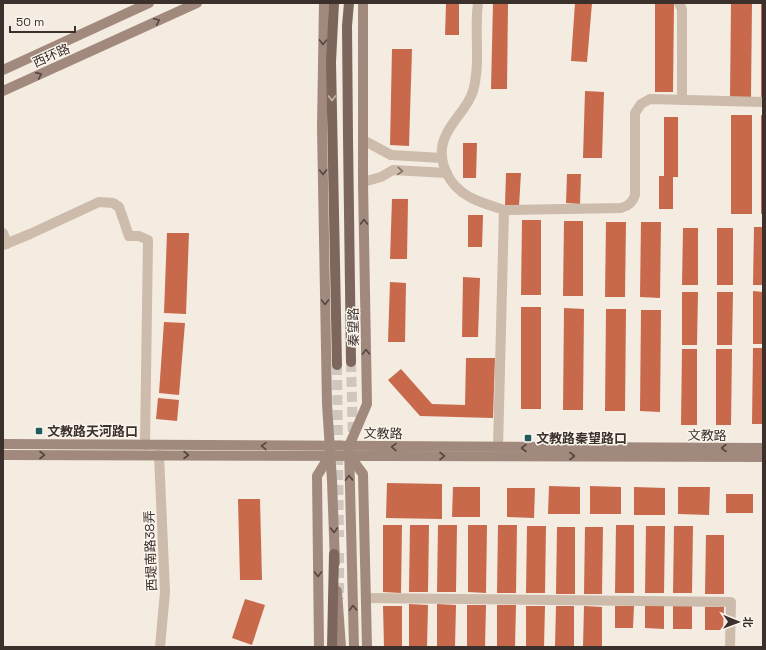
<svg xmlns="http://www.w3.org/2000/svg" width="766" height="650" font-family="'Space Grotesk','Noto Sans SC',sans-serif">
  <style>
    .building { fill: #c8694b }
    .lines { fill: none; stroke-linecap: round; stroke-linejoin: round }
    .primary-tunnel { stroke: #cfc6bd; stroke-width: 10; stroke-dasharray: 10 5; stroke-linecap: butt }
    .street { stroke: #cdbbac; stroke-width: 10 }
    .secondary { stroke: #a18a7d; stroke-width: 10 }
    .primary { stroke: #7d675c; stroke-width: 10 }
    .oneway { stroke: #544640 }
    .oneway2 { stroke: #c2b5ac }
    .oneway3 { stroke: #7d6f65 }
    .poi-dot { fill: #1f5a5e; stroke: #fbf5ee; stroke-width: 1.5 }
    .labels { text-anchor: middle; stroke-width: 3; stroke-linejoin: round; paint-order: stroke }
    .street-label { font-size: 13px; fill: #3b302b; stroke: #fbf5ee }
    .poi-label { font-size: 13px; font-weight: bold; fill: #3b302b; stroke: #fbf5ee; text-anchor: start }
  </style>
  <rect width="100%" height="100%" fill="#f4ebe1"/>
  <!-- building -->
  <g class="building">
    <path d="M446,3h13v32h-14z"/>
    <path d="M493,3h15l-1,86h-16z"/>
    <path d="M575,3h17l-5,59 -16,-1z"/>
    <path d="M655,3h19l-1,89h-18z"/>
    <path d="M731,3h21l-1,94h-21z"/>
    <rect x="761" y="3" width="2" height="94"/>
    <path d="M392,49h20l-3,97 -19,-1z"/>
    <path d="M585,91l19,1 -2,66h-19z"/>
    <rect x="731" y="115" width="21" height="99"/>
    <rect x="761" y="115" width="2" height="99"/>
    <path d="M664,117h14v60h-5v32h-14v-33h5z"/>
    <path d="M463,143h14l-1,35h-13z"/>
    <path d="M506,173h15l-2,33 -14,-1z"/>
    <path d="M567,174h14l-1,30 -14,-1z"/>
    <path d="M392,199h16l-1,60h-17z"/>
    <path d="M468,215h15l-1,32h-14z"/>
    <path d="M522,220h19v75h-20z"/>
    <path d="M564,221h19v75h-20z"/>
    <path d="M606,222h20l-1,75h-20z"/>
    <path d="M641,222h20l-1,76 -20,-1z"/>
    <path d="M754,227h9v58h-10z"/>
    <path d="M683,228h15v57h-16z"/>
    <rect x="717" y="228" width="16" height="57"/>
    <path d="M167,233h22l-3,81 -22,-1z"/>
    <path d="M463,277l17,1 -2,59h-16z"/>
    <path d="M390,282l16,1 -1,59h-17z"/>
    <path d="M753,291l10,1v52h-10z"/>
    <path d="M682,292h16l-1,53h-15z"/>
    <path d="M717,292h16l-1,53h-15z"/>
    <rect x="521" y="307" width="20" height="102"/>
    <path d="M564,308l20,1 -1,101h-20z"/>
    <path d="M606,309h20l-1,102h-20z"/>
    <path d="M641,310h20l-1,102 -20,-1z"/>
    <path d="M164,322l21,1 -6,72 -20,-2z"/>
    <path d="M753,348h10v76h-11z"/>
    <path d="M682,349h15v76h-16z"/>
    <path d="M716,349h16l-1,76h-15z"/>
    <path d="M466,358h29l-2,60 -73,-2 -32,-36 13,-11 31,35 33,1z"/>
    <path d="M158,398l21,2 -2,21 -21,-2z"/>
    <path d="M387,483l55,1v35l-56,-1z"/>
    <path d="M549,486l31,1v27h-32z"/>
    <path d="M590,486l31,1v27h-31z"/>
    <path d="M453,487h27v30h-28z"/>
    <path d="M634,487l31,1v27h-31z"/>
    <path d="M678,487h32l-1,28 -31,-1z"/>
    <path d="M507,488h28l-1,30 -27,-1z"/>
    <rect x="726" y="494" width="27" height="19"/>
    <path d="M238,499h22l2,81h-22z"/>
    <path d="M383,525h19l-1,68 -18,-1z"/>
    <path d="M410,525h19l-1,67h-19z"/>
    <path d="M438,525h19l-1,67h-19z"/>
    <path d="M468,525h19l-1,68 -18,-1z"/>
    <path d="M498,525h19l-1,68h-19z"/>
    <path d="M616,525h18v68h-19z"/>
    <path d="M527,526h19l-1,67h-19z"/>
    <path d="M646,526h19l-1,67h-19z"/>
    <path d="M674,526h19l-1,67h-19z"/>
    <path d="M557,527h18v67h-19z"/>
    <path d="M585,527h18l-1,67h-18z"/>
    <path d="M706,535h18v59h-19z"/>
    <path d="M245,599l20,6 -13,40 -20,-7z"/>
    <path d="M409,604l19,1 -1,42h-18z"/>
    <path d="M437,604l19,1 -1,42h-18z"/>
    <path d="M467,605h19l-1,42h-18z"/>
    <path d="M497,605h19l-1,42h-18z"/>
    <path d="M383,606h19v41h-18z"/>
    <path d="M526,606h19l-1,41h-18z"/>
    <path d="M556,606h18v41h-19z"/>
    <path d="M584,606l18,1v40h-19z"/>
    <path d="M615,606h19l-1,22h-18z"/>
    <path d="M645,606h19v23l-19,-1z"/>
    <rect x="673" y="606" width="19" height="23"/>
    <path d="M705,607h19l-1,23h-18z"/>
  </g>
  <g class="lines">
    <!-- primary-tunnel -->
    <g class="primary-tunnel">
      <path d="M351,362l2,75"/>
      <path d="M337,365l2,172"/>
      <path d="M339,553v46"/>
    </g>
    <!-- street -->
    <g class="street">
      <path d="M478,3c-4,29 3,59 -5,88 -5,17 -20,28 -27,44 -10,20 -1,44 16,57 11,9 28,13 42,18l117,-2c8,-2 12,-6 14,-13v-82l6,-9 9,-5 113,3"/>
      <path d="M679,3l3,6v91"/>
      <path d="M363,140l28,15 51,3"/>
      <path d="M363,182l18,-5 12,-7 54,3"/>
      <path d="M3,233l4,11"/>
      <path d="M3,245l27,-11 69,-32 14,1 6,4 10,29h10l9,4 -3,205"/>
      <path d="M498,447l6,-237"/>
      <path d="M159,455l6,137 -5,55"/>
      <path d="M366,598l365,4 -1,45"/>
    </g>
    <!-- secondary -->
    <g class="secondary">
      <path d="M324,3l-2,124 5,277 5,77 3,82"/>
      <path d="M3,70l146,-67"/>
      <path d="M3,91l194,-88"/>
      <path d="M3,444l760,4"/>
      <path d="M3,455l760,2"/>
      <path d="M349,455l14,19 4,173"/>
      <path d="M337,591l4,56"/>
      <path d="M319,647l-2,-171 13,-21"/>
      <path d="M354,647l-5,-201 18,-42 -4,-222v-179"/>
    </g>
    <!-- primary -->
    <g class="primary">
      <path d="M334,3l-3,59 6,303"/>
      <path d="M349,3l-2,23 1,111 3,225"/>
      <path d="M332,647l2,-93"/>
    </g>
  </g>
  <!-- one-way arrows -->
  <defs><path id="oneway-chevron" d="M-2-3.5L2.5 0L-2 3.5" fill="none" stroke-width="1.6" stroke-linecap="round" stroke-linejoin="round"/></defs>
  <g class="oneway">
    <use href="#oneway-chevron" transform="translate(157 21) rotate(-25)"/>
    <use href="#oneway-chevron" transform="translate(323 42) rotate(91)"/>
    <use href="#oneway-chevron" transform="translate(39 75) rotate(-24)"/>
    <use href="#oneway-chevron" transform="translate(323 172) rotate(89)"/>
    <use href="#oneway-chevron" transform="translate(364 222) rotate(-91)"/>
    <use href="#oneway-chevron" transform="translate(325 302) rotate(89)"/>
    <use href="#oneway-chevron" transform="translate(366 352) rotate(-91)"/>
    <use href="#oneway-chevron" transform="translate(264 446) rotate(-179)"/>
    <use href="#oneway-chevron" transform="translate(394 447) rotate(-179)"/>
    <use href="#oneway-chevron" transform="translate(524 448) rotate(-180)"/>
    <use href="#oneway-chevron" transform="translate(724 448) rotate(-180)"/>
    <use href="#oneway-chevron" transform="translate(42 455)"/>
    <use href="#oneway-chevron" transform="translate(186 455)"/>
    <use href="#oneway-chevron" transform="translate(442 456)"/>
    <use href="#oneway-chevron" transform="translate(572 456)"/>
    <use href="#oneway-chevron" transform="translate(349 478) rotate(-92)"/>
    <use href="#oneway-chevron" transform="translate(334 530) rotate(89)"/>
    <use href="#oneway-chevron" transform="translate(318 574) rotate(89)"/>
    <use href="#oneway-chevron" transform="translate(353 608) rotate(-92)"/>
  </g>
  <use class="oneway2" href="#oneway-chevron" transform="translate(332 98) rotate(89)"/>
  <use class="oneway3" href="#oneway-chevron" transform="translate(400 171) rotate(3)"/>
  <!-- markers -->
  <g class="poi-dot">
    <rect x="35" y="427" width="8" height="8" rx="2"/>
    <rect x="524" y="434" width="8" height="8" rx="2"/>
  </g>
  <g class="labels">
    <!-- street labels -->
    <g class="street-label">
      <text transform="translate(51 55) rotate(-24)" y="5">西环路</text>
      <text transform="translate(353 327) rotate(-91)" y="5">秦望路</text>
      <text transform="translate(383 433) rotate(1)" y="5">文教路</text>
      <text x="707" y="440">文教路</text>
      <text transform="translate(150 551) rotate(-92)" y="5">西堤南路38弄</text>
    </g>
    <!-- poi labels -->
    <g class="poi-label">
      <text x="47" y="436">文教路天河路口</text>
      <text x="536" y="443">文教路秦望路口</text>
    </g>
  </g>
  <!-- border -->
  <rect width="766" height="650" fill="none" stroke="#3b302b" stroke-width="8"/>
  <!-- north arrow -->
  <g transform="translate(738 622) rotate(91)" stroke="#fbf5ee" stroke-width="3" paint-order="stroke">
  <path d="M0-3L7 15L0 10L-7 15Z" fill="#3b302b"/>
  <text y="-6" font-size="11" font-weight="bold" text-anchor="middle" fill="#3b302b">北</text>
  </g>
  <!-- scale -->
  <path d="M10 26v6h65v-6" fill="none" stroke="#3b302b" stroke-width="2"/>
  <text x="16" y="26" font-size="12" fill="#3b302b" stroke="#fbf5ee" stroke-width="3" paint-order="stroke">50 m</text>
</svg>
